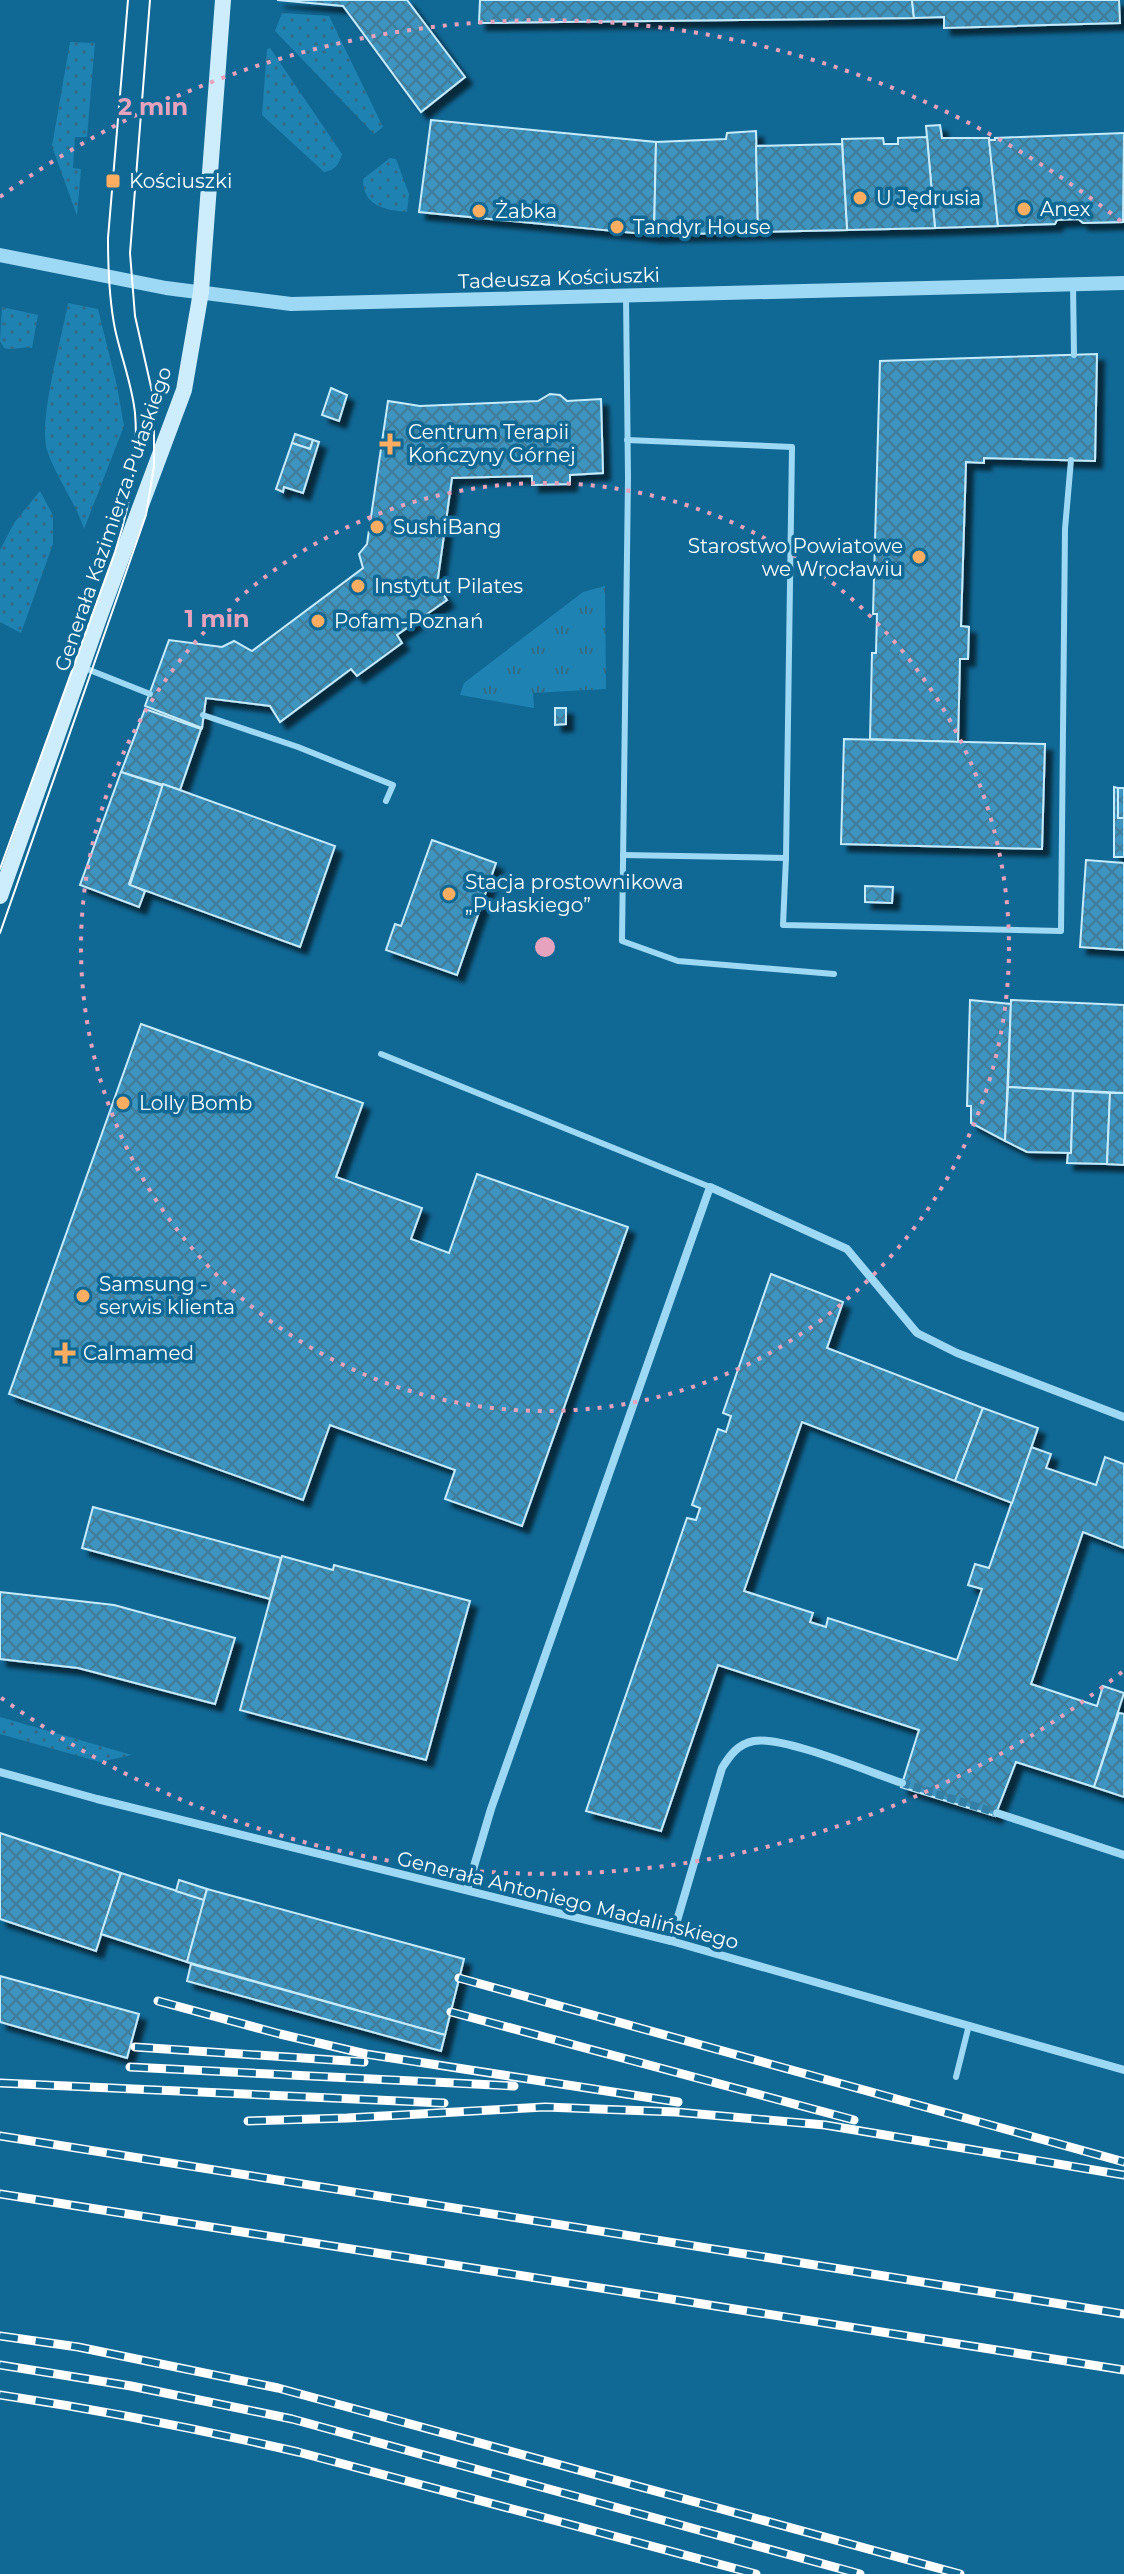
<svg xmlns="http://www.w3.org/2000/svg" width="1124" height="2574" font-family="Montserrat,sans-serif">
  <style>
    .grass { fill: url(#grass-dots) }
    .park { fill: url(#park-tufts) }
    .building { fill: url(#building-cross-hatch); stroke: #c5ecfe; stroke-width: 2; filter: url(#shadow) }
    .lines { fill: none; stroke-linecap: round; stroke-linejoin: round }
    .minor-tunnel { stroke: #347fa5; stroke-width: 8; stroke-dasharray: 8 4; stroke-linecap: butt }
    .service { stroke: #9dd8f4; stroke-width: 6 }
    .minor { stroke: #9dd8f4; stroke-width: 8 }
    .tertiary { stroke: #9dd8f4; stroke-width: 14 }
    .secondary { stroke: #cdedfd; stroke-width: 16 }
    .tram { stroke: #fff; stroke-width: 2 }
    .rail-casing { stroke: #fff; stroke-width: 9 }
    .rail { stroke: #106895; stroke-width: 6; stroke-dasharray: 18; stroke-linecap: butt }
    .ring { fill: none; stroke: #e7a3bd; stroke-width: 4; stroke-dasharray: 4 8 }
    .poi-dot { fill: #ffad60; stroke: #106895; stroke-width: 3 }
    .labels { text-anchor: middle; stroke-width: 7; stroke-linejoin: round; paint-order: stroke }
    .poi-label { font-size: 20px; fill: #fff; stroke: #106895; text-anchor: start }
    .street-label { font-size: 20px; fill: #fff; stroke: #106895 }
    .centre { fill: #e7a3bd; stroke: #106895; stroke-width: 4 }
    .ring-label { font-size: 24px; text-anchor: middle; font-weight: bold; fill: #e7a3bd; stroke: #106895; stroke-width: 7; stroke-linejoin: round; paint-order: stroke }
  </style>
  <defs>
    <pattern id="grass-dots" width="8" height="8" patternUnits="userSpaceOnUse" patternTransform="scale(2)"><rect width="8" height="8" fill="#1e82b2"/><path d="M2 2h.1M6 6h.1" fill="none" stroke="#336a84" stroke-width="1.8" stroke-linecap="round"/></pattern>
    <pattern id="park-tufts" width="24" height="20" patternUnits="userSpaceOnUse" patternTransform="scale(2)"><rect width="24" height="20" fill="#1e82b2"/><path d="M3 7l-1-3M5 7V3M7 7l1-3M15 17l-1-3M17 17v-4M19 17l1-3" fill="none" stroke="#336a84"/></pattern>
    <pattern id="building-cross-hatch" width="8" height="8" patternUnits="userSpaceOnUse" patternTransform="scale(2)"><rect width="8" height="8" fill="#3d94be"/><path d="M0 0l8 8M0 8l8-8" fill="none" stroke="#427b96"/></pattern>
    <filter id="shadow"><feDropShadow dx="7" dy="7" stdDeviation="2" flood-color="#0009"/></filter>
  </defs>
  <rect width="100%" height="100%" fill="#106895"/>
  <!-- grass -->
  <g class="grass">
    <path d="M282,13l47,3 54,111 -9,7 -99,-103z"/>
    <path d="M70,42l25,1 -8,94h-12l-2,31 8,1 -4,47 -25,-70z"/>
    <path d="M270,48l72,106c-3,11 -7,16 -18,18l-62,-57 5,-66z"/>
    <path d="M390,158l6,1 13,35 -2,18c-21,-2 -44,-5 -44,-33z"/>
    <path d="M68,303l30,6 19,77 7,40 -40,103c-9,-28 -28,-51 -37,-79 -9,-29 15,-113 21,-147z"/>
    <path d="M2,307l36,8 -6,33c-11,-2 -18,3 -28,0l-4,-7z"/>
    <path d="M40,491l13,24v29l-32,89 -21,-11v-72l14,-27z"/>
    <path d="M0,1717l132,38 -32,7 -100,-28z"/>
  </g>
  <!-- park -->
  <path class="park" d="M605,586l1,103 -73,4 1,15 -74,-13 4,-12 119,-91z"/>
  <!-- building -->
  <g class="building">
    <path d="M277,0h130l58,77 -44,35 -78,-106z"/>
    <path d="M480,0h432l2,18 -435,5z"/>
    <path d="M912,0h207l1,23 -176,5v-11l-30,1z"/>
    <path d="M431,120l225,22 -2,93 -235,-23z"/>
    <path d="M940,125l2,13h47l9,88 -63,2 -9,-102z"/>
    <path d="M756,131l2,101 -104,3 2,-93 70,-3 1,-6z"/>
    <path d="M1124,133l-1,89 -40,1 -5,-4 -21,1 -2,4 -57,2 -9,-86h6v-2z"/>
    <path d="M927,137l8,91 -88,2 -5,-91 41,-1 1,6h14v-6z"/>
    <path d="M842,144l5,86 -89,2 -2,-86z"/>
    <path d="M1097,354l-2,107 -111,-3v5l-18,-1 -5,164 8,1 -1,32h-8l-2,83 -88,-3 2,-86h4l1,-39h-4l7,-253z"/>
    <path d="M331,388l16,7 -8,26 -17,-6z"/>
    <path d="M550,394l10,1 7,6 34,-2 2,74 -33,2v9l-38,1v-9l-80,2 -15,107 10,15 -50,35 5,8 -45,33 -6,-7 -71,53 -10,-16 -64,-8 -4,30 -57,-22 24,-66 53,7 12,-6 18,10 111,-83 -4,-14 8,-10 21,-143 32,5 118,-5z"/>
    <path d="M295,434l18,6 -3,9 -18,-6z"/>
    <path d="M313,440l6,2 -16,51 -19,-6 -1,5 -7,-3 16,-46 18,6z"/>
    <path d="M555,708h11v16l-11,1z"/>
    <path d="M145,709l56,20 -21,61 -59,-18z"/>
    <path d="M844,739l201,5 -3,105 -201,-5z"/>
    <path d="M121,772l42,14 -34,98 16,7 -6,16 -59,-22z"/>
    <path d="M163,784l172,62 -35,101 -170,-62z"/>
    <path d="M1114,787l4,1v30h6v39h-10z"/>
    <rect x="1118" y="788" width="6" height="30"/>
    <path d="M432,840l64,23 -39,112 -71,-25 9,-26 6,2z"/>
    <path d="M1086,860l38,3v87l-44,-3z"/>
    <path d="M865,886l28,1 -1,16 -27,-1z"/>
    <path d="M970,1000l41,4 -6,137 -34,-18v-17h-4z"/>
    <path d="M1011,1000l113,5v88l-116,-6z"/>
    <path d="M141,1024l222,79 -27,74 86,31 -11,31 38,14 28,-79 151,53 -106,299 -77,-27 10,-29 -125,-45 -27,75 -294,-106z"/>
    <path d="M1008,1087l65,4 -2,62 -44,-1 -22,-11z"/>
    <path d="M1073,1091l37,2 -3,71 -40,-1 1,-10h3z"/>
    <path d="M1110,1093h14v72l-17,-1z"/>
    <path d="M771,1274l72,28 -16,46 156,60 -28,73 -153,-59 -58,169 69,22 -3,9 16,5 2,-9 129,42 25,-71 -14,-4 7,-21 14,4 42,-121 20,7 -5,14 50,17 9,-28 19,7v84l-41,-16 -52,152 66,22 6,-20 21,7 -30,94 -78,-25 -21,54 -94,-29 18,-57 -201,-65 -57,166 -75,-20 101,-293 9,2 4,-12 -8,-3 26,-76 8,3 5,-16 -8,-3z"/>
    <path d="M983,1408l55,20 -26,75 -57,-22z"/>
    <path d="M93,1507l188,51 -11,41 -188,-51z"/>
    <path d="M282,1556l51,14 1,-5 136,36 -44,159 -186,-50z"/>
    <path d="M0,1592l114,13 121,33 -20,66 -137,-36 -78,-9z"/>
    <path d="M1119,1713l5,1v83l-30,-10z"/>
    <path d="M0,1833l121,40 -25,78 -96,-32z"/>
    <path d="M121,1873l84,27 -18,62 -86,-28z"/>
    <path d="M179,1880l28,9 -3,11 -28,-9z"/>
    <path d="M207,1889l257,70 -19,76 -258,-73z"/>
    <path d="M191,1964l254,71 -4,16 -254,-70z"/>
    <path d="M0,1976l139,38 -12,44 -127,-36z"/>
  </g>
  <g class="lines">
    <!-- minor-tunnel -->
    <path class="minor-tunnel" d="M902,1783l95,30"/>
    <!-- service -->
    <g class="service">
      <path d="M1073,284l1,71"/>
      <path d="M626,295l2,183 -6,463 56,20 156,13"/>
      <path d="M627,440l165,7 -6,411"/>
      <path d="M82,667l68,27"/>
      <path d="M203,715l95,32 95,38 -7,16"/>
      <path d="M623,855l163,3 -3,67 278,6 4,-402 6,-69"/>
      <path d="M381,1054l329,133"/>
      <path d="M956,2077l13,-52"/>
    </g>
    <!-- minor -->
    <g class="minor">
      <path d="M0,1772l97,27 574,142 453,129"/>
      <path d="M997,1813l127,42"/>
      <path d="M467,1890l24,-81 219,-622 137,62 70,84 40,20 167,64"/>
      <path d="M671,1941l51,-173c8,-13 16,-24 32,-27 30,-5 115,31 148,42"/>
    </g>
    <!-- tertiary -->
    <path class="tertiary" d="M0,255l166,33 125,16 833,-21"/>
    <!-- secondary -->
    <path class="secondary" d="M0,896l100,-281 84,-225 17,-98 22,-292"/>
    <!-- tram -->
    <g class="tram">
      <path d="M0,869l115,-317c15,-46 24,-91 20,-139 -3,-29 -14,-56 -20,-84 -6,-30 -7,-60 -7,-91l20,-238"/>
      <path d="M0,933l146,-418 8,-49v-66l-19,-84 -5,-63 20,-253"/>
    </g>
    <defs>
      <g id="rail">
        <path d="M459,1978l665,184"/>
        <path d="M158,2001l122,33 86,20 312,48"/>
        <path d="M451,2012l403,108"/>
        <path d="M135,2047l229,15"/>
        <path d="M130,2067l384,19"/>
        <path d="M0,2083l444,20"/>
        <path d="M248,2121l99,-3 198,-11 131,5 149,13 299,50"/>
        <path d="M0,2136l1124,178"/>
        <path d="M0,2194l1124,176"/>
        <path d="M0,2336l78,11 200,41 682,186"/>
        <path d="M0,2365l131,21 161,33 568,155"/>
        <path d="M0,2395c100,15 199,34 298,57l458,122"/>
      </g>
    </defs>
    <!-- rail casing -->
    <use href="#rail" class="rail-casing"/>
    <!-- rail -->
    <use href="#rail" class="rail"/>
  </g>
  <!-- distance rings -->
  <g class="ring">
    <circle cx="545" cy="947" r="464"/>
    <path d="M1122 1672A927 927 0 0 1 0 1697M0 197A927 927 0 0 1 1122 222"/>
  </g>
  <!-- markers -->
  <g class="poi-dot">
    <rect x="105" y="173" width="16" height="16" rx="4"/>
    <circle cx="860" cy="198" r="8"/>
    <circle cx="1024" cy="209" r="8"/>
    <circle cx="479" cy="211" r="8"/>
    <circle cx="617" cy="227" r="8"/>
    <path d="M386 432h8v8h8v8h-8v8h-8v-8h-8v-8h8z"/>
    <circle cx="377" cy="527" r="8"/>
    <circle cx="919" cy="557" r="8"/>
    <circle cx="358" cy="586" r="8"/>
    <circle cx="318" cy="621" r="8"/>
    <circle cx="449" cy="894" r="8"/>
    <circle cx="123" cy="1103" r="8"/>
    <circle cx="83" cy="1296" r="8"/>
    <path d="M61 1341h8v8h8v8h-8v8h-8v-8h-8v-8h8z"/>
  </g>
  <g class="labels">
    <!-- poi labels -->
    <g class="poi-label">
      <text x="129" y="188">Kościuszki</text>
      <text x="876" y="205">U Jędrusia</text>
      <text x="1040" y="216">Anex</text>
      <text x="495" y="218">Żabka</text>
      <text x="633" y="234">Tandyr House</text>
      <text x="408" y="439">Centrum Terapii<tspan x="408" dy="23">Kończyny Górnej</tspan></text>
      <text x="393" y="534">SushiBang</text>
      <text x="903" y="553" text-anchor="end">Starostwo Powiatowe<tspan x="903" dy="23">we Wrocławiu</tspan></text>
      <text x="374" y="593">Instytut Pilates</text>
      <text x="334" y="628">Pofam-Poznań</text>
      <text x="465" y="889">Stacja prostownikowa<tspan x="465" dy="23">„Pułaskiego”</tspan></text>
      <text x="139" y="1110">Lolly Bomb</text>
      <text x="99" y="1291">Samsung -<tspan x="99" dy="23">serwis klienta</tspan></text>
      <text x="83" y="1360">Calmamed</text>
    </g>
    <!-- street labels -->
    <g class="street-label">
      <text transform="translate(559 278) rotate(-2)" y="7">Tadeusza Kościuszki</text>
      <text transform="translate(113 519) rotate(-71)" y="7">Generała Kazimierza Pułaskiego</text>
      <text transform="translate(568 1900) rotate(14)" y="7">Generała Antoniego Madalińskiego</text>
    </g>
  </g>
  <circle cx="545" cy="947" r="12" class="centre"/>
  <g class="ring-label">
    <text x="153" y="115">2 min</text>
    <text x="217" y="627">1 min</text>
  </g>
</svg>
